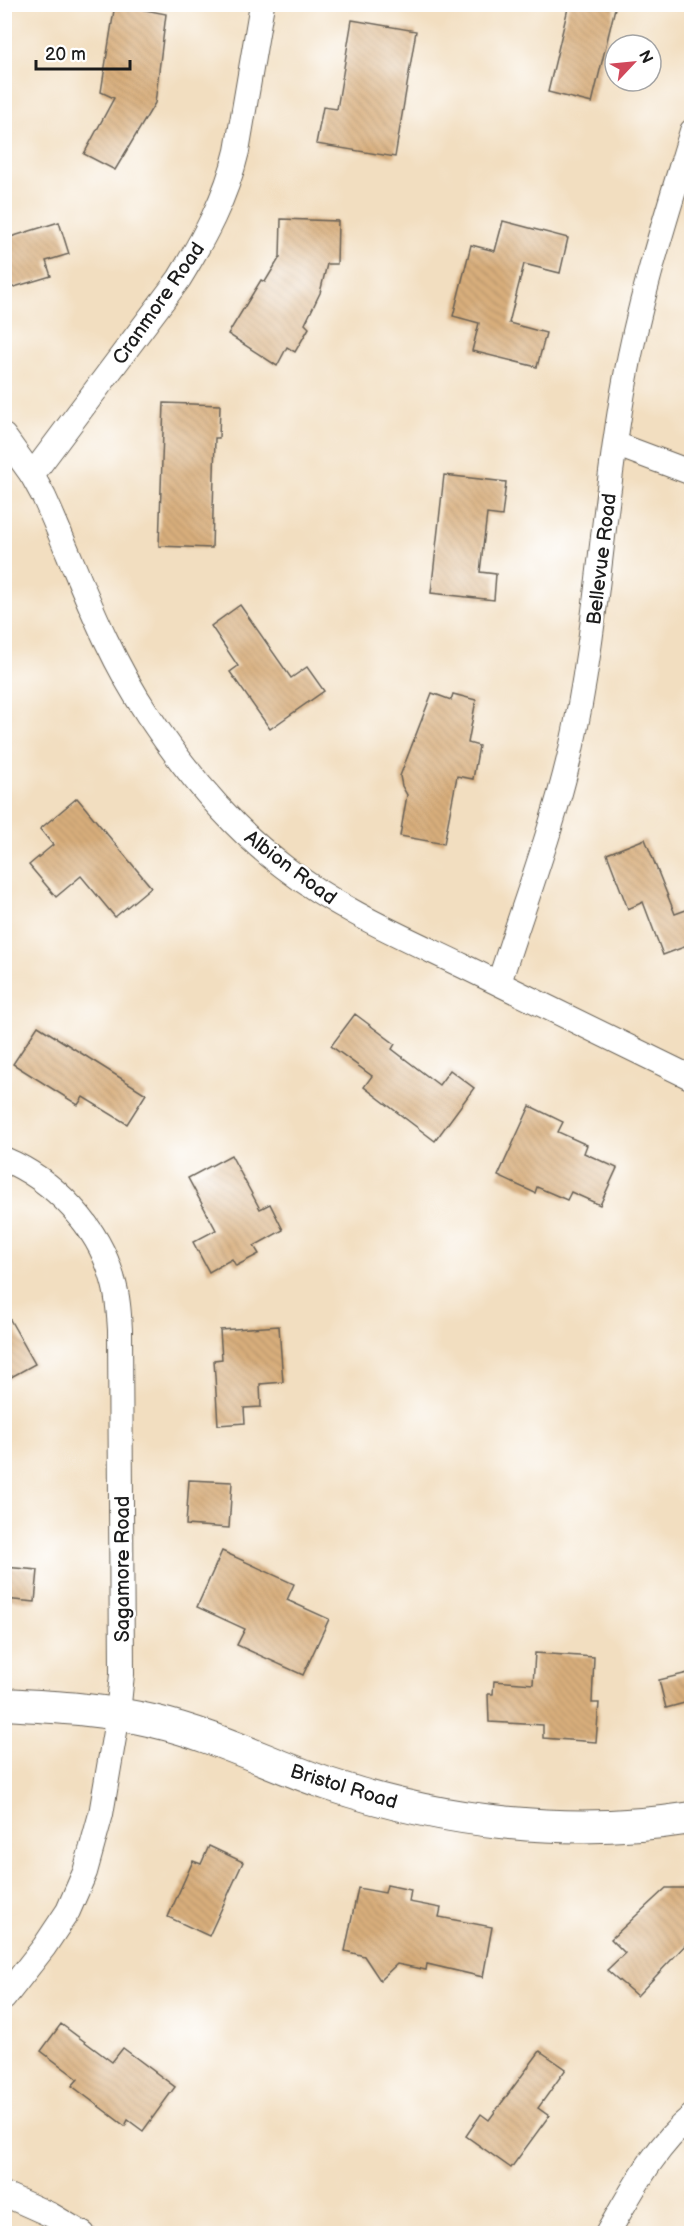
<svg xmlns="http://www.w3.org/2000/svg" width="696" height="2238" font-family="'Balsamiq Sans',sans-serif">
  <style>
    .building { fill: url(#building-back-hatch) }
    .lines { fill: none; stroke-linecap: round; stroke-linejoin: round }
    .minor-casing { stroke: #676055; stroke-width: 26 }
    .tertiary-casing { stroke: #676055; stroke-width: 34 }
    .minor { stroke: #fff; stroke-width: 24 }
    .tertiary { stroke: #fff; stroke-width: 32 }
    .labels { text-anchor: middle; stroke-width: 5; stroke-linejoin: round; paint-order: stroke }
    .street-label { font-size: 20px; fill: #1c1c1c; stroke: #fff }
  </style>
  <defs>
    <pattern id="building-back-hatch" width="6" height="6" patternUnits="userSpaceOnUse" patternTransform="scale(1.5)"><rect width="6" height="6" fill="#d8ae7c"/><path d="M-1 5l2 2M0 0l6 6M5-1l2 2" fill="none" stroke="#b9956b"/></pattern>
  </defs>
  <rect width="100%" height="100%" fill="#fff"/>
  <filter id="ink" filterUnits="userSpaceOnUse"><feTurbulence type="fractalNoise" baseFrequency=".0167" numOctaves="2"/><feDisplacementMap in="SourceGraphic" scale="12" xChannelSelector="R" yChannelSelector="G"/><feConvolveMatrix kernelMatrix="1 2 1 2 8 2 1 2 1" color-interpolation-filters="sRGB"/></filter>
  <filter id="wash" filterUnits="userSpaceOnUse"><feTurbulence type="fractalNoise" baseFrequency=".008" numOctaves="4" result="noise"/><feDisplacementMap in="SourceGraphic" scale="24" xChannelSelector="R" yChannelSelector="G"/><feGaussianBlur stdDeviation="1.35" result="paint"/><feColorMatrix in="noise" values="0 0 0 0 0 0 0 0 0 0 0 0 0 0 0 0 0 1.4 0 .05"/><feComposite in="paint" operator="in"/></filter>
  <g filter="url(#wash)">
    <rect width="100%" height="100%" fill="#f2dec0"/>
    <g id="blocks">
      <!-- building -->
      <g class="building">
        <path d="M115,4l51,10 -11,89 -40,67 -31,-16 30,-56 -13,-6z"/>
        <path d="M569,4h47l-24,99 -44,-11z"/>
        <path d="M352,20l64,11 -21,126 -79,-13 7,-37 14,2z"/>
        <path d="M281,219l57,2 -1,43h-10l-7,29 -15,31 4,4 -14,24 -8,-5 -10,19 -49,-32 33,-54 4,2 15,-25z"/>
        <path d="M503,221l65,17 -8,35 -36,-9 -15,59 37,10 -9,34 -65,-16 7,-28 -26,-7 18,-71 24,6z"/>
        <path d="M59,222l10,32 -23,7 5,15 -47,14v-51z"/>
        <path d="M164,403l56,2 -1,33h-4l-3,110 -53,-2z"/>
        <path d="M444,475l62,7 -4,34 -15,-2 -7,58 16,2 -2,26 -63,-7z"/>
        <path d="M240,605l51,73 16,-11 17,24 -54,38 -40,-57 8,-6 -27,-40z"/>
        <path d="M432,693l19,7 2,-6 23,6 -8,43 11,3 -6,33 -16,-3 -13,68 -44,-8 7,-41 -5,-9 -2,-10z"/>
        <path d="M77,798l74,89 -36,30 -34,-41 -25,21 -27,-32 24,-20 -13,-16z"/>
        <path d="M645,839l30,75 11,-4 6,13v21l-29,11 -20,-53 -15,7 -21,-55z"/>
        <path d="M355,1014l40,30 -3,5 47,36 11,-15 24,18 -39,53 -71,-54 8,-11 -41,-30z"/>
        <path d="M38,1026l108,68 -19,30 -44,-27 -5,8 -65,-41z"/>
        <path d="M530,1106l33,16 -5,10 29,13 -3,8 33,15 -17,37 -29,-13 -4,8 -30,-13 -2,6 -37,-17z"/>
        <path d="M231,1155l29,54 10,-5 13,26 -29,16 5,8 -23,12 -4,-7 -23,13 -16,-30 23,-12 -28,-52z"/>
        <path d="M4,1309l31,55 -31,17z"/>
        <path d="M279,1326l4,56 -23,2 1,23 -17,1 1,15 -27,2 -4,-65 8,-1 -2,-29z"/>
        <path d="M189,1480l43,2 -3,46 -43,-3z"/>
        <path d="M222,1551l72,33 -7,16 42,19 -26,56 -66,-30 8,-16 -48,-22z"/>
        <path d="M4,1567l34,3 -3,32 -31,-3z"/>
        <path d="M535,1653l59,4 -2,46h7l-3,39 -53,-4v-13l-54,-3 -1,-28h5l1,-13 39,3z"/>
        <path d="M692,1672v29l-26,7 -7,-28z"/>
        <path d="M209,1846l34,16 -34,74 -41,-19 25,-56 8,3z"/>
        <path d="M387,1885l24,5 -2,12 32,6 -2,9 53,10 -9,50 -56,-13 -1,6 -29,-6 -17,16 -16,-24 -19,-5 13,-63 27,5z"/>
        <path d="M666,1888h26v50l-55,58 -30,-26 18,-17 -14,-14z"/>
        <path d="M61,2024l51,38 11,-14 52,39 -32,44 -15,-11 -3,6 -53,-40 6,-7 -37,-28z"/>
        <path d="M540,2051l26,18 -28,39 11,8 -38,52 -45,-32 15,-22 8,6z"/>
      </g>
    </g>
  </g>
  <g filter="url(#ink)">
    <use href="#blocks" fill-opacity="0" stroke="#676055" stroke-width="1.5"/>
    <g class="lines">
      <defs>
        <g id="minor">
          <path d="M4,436l28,39 12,22c33,73 59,151 104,218 37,56 82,111 136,152 54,42 117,69 179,99 76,37 152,75 229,112"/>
          <path d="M615,444l77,29"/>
          <path d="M32,475l147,-196c25,-41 47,-81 58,-128l25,-147"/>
          <path d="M499,983c24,-76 53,-152 71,-229 28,-123 32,-250 55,-373 15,-85 42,-167 67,-250"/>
          <path d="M4,1159c50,21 95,68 109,121 5,16 6,33 7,50l2,344 -4,40 -17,100 -16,58 -17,39 -24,36 -40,51"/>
          <path d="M4,2194l47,21 32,19"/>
          <path d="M607,2234c24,-41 47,-87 85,-118"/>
        </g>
        <path id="tertiary" d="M4,1704c50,3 100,5 149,17 61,14 117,43 175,63 116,39 243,53 364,34"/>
      </defs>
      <!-- minor casing -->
      <use href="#minor" class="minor-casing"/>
      <!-- tertiary casing -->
      <use href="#tertiary" class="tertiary-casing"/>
      <!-- minor -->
      <use href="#minor" class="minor"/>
      <!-- tertiary -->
      <use href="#tertiary" class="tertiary"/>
    </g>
  </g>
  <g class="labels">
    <!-- street labels -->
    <g class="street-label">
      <text transform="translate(158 303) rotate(-55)" y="7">Cranmore Road</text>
      <text transform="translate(601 559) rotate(-83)" y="7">Bellevue Road</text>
      <text transform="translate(291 867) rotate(37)" y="7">Albion Road</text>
      <text transform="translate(122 1569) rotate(-90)" y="7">Sagamore Road</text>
      <text transform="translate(344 1786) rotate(17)" y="7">Bristol Road</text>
    </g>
  </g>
  <!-- margin -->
  <rect width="696" height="2238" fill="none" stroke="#fff" stroke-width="24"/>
  <!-- north arrow -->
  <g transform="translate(633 63) rotate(64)"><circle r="28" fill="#ffffff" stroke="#a4a4a4" stroke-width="1.5"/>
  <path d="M0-4.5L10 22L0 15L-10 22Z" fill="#d1495b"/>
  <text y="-9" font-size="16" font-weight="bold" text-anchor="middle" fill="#1c1c1c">N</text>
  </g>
  <!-- scale -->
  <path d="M36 60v9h94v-9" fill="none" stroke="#1c1c1c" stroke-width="3"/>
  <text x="45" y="60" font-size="18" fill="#1c1c1c" stroke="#ffffff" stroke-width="4.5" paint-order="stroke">20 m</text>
</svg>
